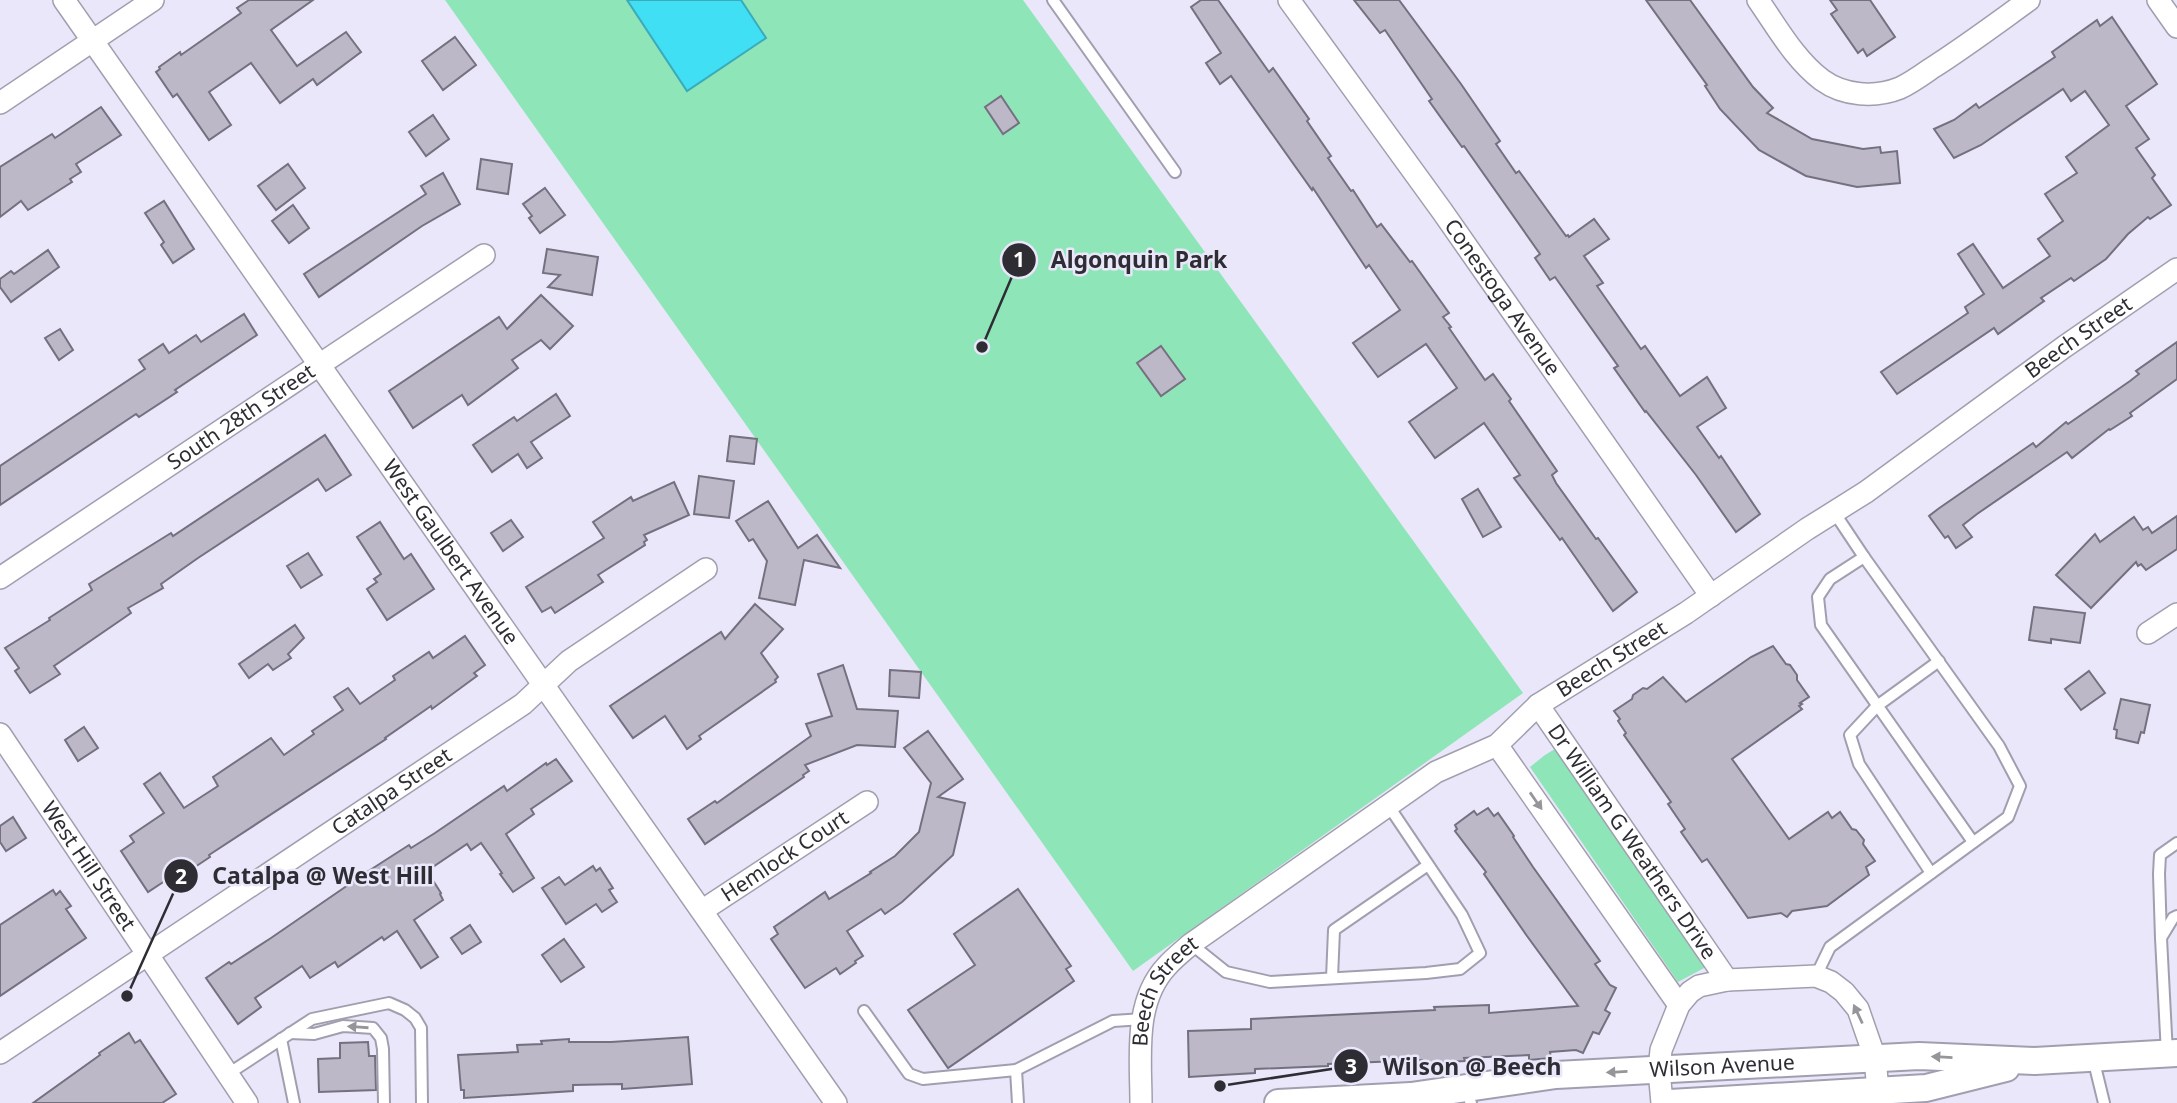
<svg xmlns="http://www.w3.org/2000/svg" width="2177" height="1103" font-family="'Noto Sans',sans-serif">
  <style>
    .green { fill: #8ee5b8 }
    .water { fill: #40dff4; stroke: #3baaba; stroke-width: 2 }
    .building { fill: #bcb8c8; stroke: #757080; stroke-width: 2 }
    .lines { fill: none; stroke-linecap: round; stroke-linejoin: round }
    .service-casing { stroke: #a19faf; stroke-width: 14 }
    .minor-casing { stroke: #a19faf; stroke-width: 24 }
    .tertiary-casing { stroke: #a19faf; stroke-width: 30 }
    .service { stroke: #fff; stroke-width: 10 }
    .minor { stroke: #fff; stroke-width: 21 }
    .tertiary { stroke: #fff; stroke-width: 26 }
    .oneway { fill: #96969a }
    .labels { text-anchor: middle; stroke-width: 5; stroke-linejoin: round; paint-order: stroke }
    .street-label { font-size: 21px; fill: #2e2d34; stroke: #e9e7f9 }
    .leader { fill: none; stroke: #2e2d34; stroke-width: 2.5 }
    .callout-dot { fill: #2e2d34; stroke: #e9e7f9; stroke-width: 2.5 }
    .mark-label { font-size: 21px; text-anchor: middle; font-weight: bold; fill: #fff }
    .callout-label { font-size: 23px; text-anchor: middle; font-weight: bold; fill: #2e2d34; stroke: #e9e7f9; stroke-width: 5; stroke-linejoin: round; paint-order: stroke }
  </style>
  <rect width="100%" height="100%" fill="#e9e7f9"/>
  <!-- green -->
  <g class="green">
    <path d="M445,0h578l500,693 -390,278z"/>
    <path d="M1560,746l146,221 -28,15 -148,-215 15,-12z"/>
  </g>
  <!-- water -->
  <path class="water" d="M627,0h114l25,38 -79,53z"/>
  <!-- building -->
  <g class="building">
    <path d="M249,0h64l-42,30 26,36 49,-34 15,20 -44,33 -4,-6 -33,24 -29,-40 -42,29 22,33 -22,15 -32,-46 -4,3 -17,-25 4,-3 -1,-2 21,-15 1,3 60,-42 -4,-5z"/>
    <path d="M1201,0h17l51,72 4,-4 36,51 -2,2 24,35 -3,2 23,33 2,-1 24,37 4,-3 29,38 2,-1 37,52 -6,4 8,10 -2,1 36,52 8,-6 18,25 -2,2 48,70 -5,4 4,8 40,56 2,-1 39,54 -24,19 -51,-73 -2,2 -46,-62 6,-3 -36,-52 -49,35 -26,-36 48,-34 -31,-44 -48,33 -25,-34 47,-33 -31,-45 -3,3 -53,-80 -1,2 -81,-114 -11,8 -14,-21 15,-10 -30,-46z"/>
    <path d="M1354,0h45l62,84 39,57 -4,3 20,29 3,-2 47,65 2,-1 1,2 25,-18 15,20 -25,17 19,27 -6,3 44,63 4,-3 35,50 27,-19 19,31 -29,19 22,31 2,-2 39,58 -24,18 -40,-57 -50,-64 -1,1 -31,-44 4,-2 -63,-89 -5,3 -15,-22 5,-4 -76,-108 -2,1 -33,-46 3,-2 -47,-69 -5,3z"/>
    <path d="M1646,0h44l63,87 20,21 -6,5 45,26 51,10 17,-2 1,6 16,-2 3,32 -43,4 -51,-11 -47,-26 -39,-41 -15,-23 2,-1z"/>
    <path d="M1830,0h40l25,37 -28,19 -4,-7 -5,4 -27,-39 6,-4z"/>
    <path d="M2112,17l45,67 -31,22 23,33 -13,9 19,27 -3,3 19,27 -21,14 -2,-2 -20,17 -22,25 -32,22 -3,-3 -30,20 3,3 -46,33 -4,-6 -97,66 -16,-22 87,-59 -3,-6 19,-13 -26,-40 15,-10 30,44 47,-32 -12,-17 25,-18 -18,-27 32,-21 -11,-16 43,-32 -24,-34 -14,10 -8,-12 -82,56 -27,13 -20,-29 20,-9 22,-16 3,4 76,-51 -3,-5 45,-32 3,6z"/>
    <path d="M455,37l21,28 -33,25 -21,-29z"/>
    <path d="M1001,96l18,27 -16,11 -18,-27z"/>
    <path d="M101,107l20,28 -45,29 5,8 -11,7 2,3 -44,28 -7,-9 -21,16v-50l52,-33 3,4z"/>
    <path d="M433,115l16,24 -23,17 -17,-24z"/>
    <path d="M481,159l31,5 -4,30 -31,-5z"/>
    <path d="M288,164l17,24 -29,22 -18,-24z"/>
    <path d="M443,173l17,31 -38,22 -103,71 -15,-23 122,-80 -5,-8z"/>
    <path d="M545,188l20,27 -25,18 -11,-15 3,-2 -9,-12z"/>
    <path d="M164,201l30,48 -21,14 -12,-18 3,-3 -19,-29z"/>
    <path d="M293,205l16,23 -20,15 -17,-22z"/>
    <path d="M547,249l51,8 -6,38 -44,-8 12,-12 -17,-2z"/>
    <path d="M48,250l11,17 -48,35 -11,-15v-8l11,-8 3,3z"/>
    <path d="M541,295l32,31 -23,23 -9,-9 -29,20 6,8 -50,37 -6,-10 -49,33 -24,-37 110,-74 8,12z"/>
    <path d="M244,314l13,21 -82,55 2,2 -38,25 -3,-3 -136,91v-39l145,-97 -6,-9 24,-16 6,9 27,-18 5,7z"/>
    <path d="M60,329l13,21 -14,10 -14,-22z"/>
    <path d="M2177,342v37l-47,34 2,3 -22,14 -1,-1 -37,29 -5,-6 -90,62 -14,11 9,12 -16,11 -8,-12 -3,2 -16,-22 9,-7 95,-66 3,4 30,-25 2,2 62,-43 9,-7 -3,-3z"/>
    <path d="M1161,346l24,33 -24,17 -24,-33z"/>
    <path d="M556,394l14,22 -39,26 11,16 -15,10 -9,-14 -26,18 -19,-27 41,-28 3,4z"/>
    <path d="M325,435l26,40 -25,16 -8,-12 -120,79 -37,26 2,4 -35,20 3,5 -77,53 6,8 -30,19 -15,-22 4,-3 -14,-20 45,-28 -1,-2 43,-28 -3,-6 82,-51 2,3z"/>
    <path d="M730,436l27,3 -3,25 -27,-3z"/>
    <path d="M699,476l35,5 -5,37 -35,-4z"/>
    <path d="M674,482l15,33 -45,20 3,5 -3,2 1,3 -47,30 5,7 -48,31 -4,-6 -9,5 -16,-25 78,-49 -11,-16 38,-25 2,4z"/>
    <path d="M1478,489l23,38 -18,10 -21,-38z"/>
    <path d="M768,501l30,47 19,-13 23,33 -36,-8 -9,45 -36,-7 8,-37 -14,-22 -4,2 -13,-20z"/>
    <path d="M2177,516v33l-31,21 -5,-6 -3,2 -2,-4 -45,46 -35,-33 39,-41 5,8 34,-25 9,13 5,-3 4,6z"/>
    <path d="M511,520l12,17 -20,14 -12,-18z"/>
    <path d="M380,522l24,37 7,-5 23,35 -47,31 -20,-31 10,-7 -3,-3 7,-5 -24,-37z"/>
    <path d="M308,553l14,22 -21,13 -14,-22z"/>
    <path d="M755,604l28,25 -22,24 17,24 -3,3 1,2 -77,54 2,3 -14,10 -22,-33 -32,22 -23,-32 111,-74 4,7z"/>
    <path d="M2034,607l51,6 -5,30 -29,-4v4l-22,-3z"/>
    <path d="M295,625l9,13 -16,16 3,4 -18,12 -5,-6 -19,14 -10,-14z"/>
    <path d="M465,636l20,29 -11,8 3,3 -45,33 -1,-3 -46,32 1,1 -177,116 1,2 -24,16 -3,-4 -35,23 -27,-41 13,-9 -4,-6 34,-23 -20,-29 16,-11 24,35 34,-22 -5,-9 58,-39 13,17 30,-21 -2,-3 31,-21 -9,-13 14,-9 12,16 35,-24 -2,-4 36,-24 4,6z"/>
    <path d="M1773,646l13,18 4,1 7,10v5l12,17 -9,6 2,1 -3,2 3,3 -70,50 57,80 39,-27 4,6 8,-6 12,17 4,1 8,10 -1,4 12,17 -9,6 3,8 -42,31 -35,5 -5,6 -6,-4 -33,5 -41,-59 -5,3 -21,-30 4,-3 -17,-25 3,-2 -47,-67 2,-2 -8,-12 2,-2 -6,-8 18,-12 1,-4 10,-7 4,1 16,-12 23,25 65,-45z"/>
    <path d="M843,665l14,44 41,2 -3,36 -38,-2 -52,20 4,6 -6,4 1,2 -99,67 -17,-25 27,-18 2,2 94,-67 -5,-12 26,-8 -14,-42z"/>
    <path d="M890,670l31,2 -2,26 -30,-2z"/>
    <path d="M2089,671l16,22 -24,17 -16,-21z"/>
    <path d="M2121,699l29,6 -6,28 -3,-1 -3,11 -22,-5 1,-8 -3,-1z"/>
    <path d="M84,727l14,21 -20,13 -13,-21z"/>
    <path d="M928,731l35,48 -25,18 27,6 -12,52 -51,47 -17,12 -4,-5 -34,22 16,25 -8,5 1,2 -16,11 -4,-6 -31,20 -34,-49 7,-5 -4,-7 51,-35 4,7 42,-26 -1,-1 25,-16 24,-24 12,-49 -27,-35z"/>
    <path d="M556,759l16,22 -41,28 3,5 -28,20 28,44 -21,14 -13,-18 2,-1 -21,-30 -10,7 -4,-6 -40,27 14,22 -1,1 3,6 -29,20 24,37 -17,11 -24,-37 -13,9 -2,-3 -44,30 -3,-5 -25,16 -8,-12 -47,32 6,9 -23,17 -32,-46 23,-16 2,2 40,-26 96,-66 42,-27 2,3 24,-15 69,-47 3,5 39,-28 1,2z"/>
    <path d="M1488,808l6,8 4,-3 16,23 -1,1 20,30 67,94 -5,3 15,21 6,3 -11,22 5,3 -11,21 -6,-2 -10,21 -7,-3 -26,2 1,6 -22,2v-5l-65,3 1,3 -43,2v-3l-94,4v2l-73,3v4l-66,4 -1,-46 63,-2v-10l184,-9 -1,-3 55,-2v8l89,-7 -51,-70 -43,-62 2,-2 -31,-41 2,-2 -2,-4 19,-14 3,4z"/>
    <path d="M13,817l13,21 -20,13 -6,-9v-16z"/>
    <path d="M593,866l3,5 4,-3 13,20 -4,2 8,12 -15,10 -6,-8 -30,20 -24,-36 17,-11 6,8z"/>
    <path d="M1018,889l53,77 -5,3 8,12 -126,87 -40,-58 67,-45 -21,-31z"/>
    <path d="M53,890l3,5 4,-4 11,15 -5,3 20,29 -86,58v-71z"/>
    <path d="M470,925l11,17 -19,12 -11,-16z"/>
    <path d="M564,939l20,28 -23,15 -19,-27z"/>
    <path d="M129,1033l6,10 5,-3 36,54 -14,9h-129l67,-48 -1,-2z"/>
    <path d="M688,1037l4,47 -70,5v-5l-49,1v6l-109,7v-8h-3l-3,-35 60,-3 -1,-7 25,-1 -1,-3 28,-2v3h42z"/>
    <path d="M368,1042l1,14h6l1,34 -57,2 -1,-33 22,-1v-15z"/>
  </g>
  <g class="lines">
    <defs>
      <g id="service">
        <path d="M1053,0l122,172"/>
        <path d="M1864,557l-34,22 -12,18 3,28 152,217"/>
        <path d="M1931,873l-72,-109 -9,-29 27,-29 62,-45"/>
        <path d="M2161,938l-2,-64 1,-19 17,-12"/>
        <path d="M1191,944l35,28 44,10 156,-9 34,-4 20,-16 -18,-38 -74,-110"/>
        <path d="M1816,976l14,-29 178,-130 12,-31 -21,-40 -135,-189 -30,-45"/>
        <path d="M1332,978l2,-48 94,-65"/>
        <path d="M864,1011l45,63 14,5 93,-9 2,33"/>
        <path d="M290,1033l24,1 29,-8 30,2 8,10 2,11 1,54"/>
        <path d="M281,1039l13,64"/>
        <path d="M2167,1054l-6,-116 12,-20 4,-2"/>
        <path d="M2093,1058l11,45"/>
        <path d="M1016,1070l97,-49 30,-2"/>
        <path d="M228,1074l84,-55 77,-16 16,7 10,8 6,10 1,75"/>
        <path d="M1470,1101l1,2"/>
      </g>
      <g id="minor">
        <path id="s1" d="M64,0l772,1103"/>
        <path id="s2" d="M1289,0l153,211 269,385"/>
        <path d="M1758,0c19,27 37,60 64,80 22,16 53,18 78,8 11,-5 22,-13 32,-20 33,-21 65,-45 97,-68"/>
        <path d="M2158,0l19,27"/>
        <path d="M0,103l153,-103"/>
        <path id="s3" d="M0,578l484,-323"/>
        <path d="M2148,633l29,-19"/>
        <path id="s4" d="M1538,705l189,275"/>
        <path id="s5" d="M0,734l247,369"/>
        <path d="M1497,745l182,260"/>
        <path id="s6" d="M703,910l164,-108"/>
        <path id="s7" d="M0,1053l523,-349 46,-43 137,-92"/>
        <path id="s8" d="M1141,1103c0,-45 -8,-101 26,-137 7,-8 16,-15 24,-22l245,-172 61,-27 41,-40 148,-92 121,-84 59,-37 198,-145 113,-78"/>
        <path d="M1662,1103l-3,-33 2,-20 18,-45 11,-13 9,-6 28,-6 89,-4 15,6 13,10 14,17 17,49 3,33 -5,12"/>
      </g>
      <g id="tertiary">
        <path id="s9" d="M1278,1103l133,-7 145,-21 363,-19 116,5 142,-8"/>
        <path d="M1670,1103l256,-15 80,-20"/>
      </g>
    </defs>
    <!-- service casing -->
    <use href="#service" class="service-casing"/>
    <!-- minor casing -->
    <use href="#minor" class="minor-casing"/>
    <!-- tertiary casing -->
    <use href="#tertiary" class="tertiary-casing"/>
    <!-- service -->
    <use href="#service" class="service"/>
    <!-- minor -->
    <use href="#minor" class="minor"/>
    <!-- tertiary -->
    <use href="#tertiary" class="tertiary"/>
  </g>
  <!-- one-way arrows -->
  <defs><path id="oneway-solid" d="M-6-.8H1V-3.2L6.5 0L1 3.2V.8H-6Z" transform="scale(1.75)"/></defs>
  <g class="oneway">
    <use href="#oneway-solid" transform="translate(1536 801) rotate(55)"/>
    <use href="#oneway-solid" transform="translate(1858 1014) rotate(-115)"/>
    <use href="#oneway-solid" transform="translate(358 1027) rotate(-176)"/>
    <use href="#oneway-solid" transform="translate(1942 1057) rotate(-177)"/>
    <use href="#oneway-solid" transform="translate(1617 1072) rotate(177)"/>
  </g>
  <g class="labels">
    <!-- street labels -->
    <g class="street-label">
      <text dy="7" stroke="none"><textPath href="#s2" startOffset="366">Conestoga Avenue</textPath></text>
      <text dy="7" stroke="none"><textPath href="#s8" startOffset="1253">Beech Street</textPath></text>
      <text dy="7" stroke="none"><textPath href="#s3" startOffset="290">South 28th Street</textPath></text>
      <text dy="7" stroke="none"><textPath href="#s1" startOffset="674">West Gaulbert Avenue</textPath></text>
      <text dy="7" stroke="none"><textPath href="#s8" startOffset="686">Beech Street</textPath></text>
      <text dy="7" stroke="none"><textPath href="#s7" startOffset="471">Catalpa Street</textPath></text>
      <text dy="7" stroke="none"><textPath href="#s4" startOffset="166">Dr William G Weathers Drive</textPath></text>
      <text dy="7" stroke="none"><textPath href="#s6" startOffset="98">Hemlock Court</textPath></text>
      <text dy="7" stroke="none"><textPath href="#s5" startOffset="159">West Hill Street</textPath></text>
      <text dy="7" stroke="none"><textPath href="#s8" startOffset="119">Beech Street</textPath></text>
      <text dy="7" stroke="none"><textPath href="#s9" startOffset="446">Wilson Avenue</textPath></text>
    </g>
  </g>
  <!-- callouts -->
  <path class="leader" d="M982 347L1019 260M127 996L181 876M1220 1086L1351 1066"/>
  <g class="callout-dot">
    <circle cx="982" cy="347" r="7"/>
    <circle cx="127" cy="996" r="7"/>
    <circle cx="1220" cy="1086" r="7"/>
    <circle cx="1019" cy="260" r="18"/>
    <circle cx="181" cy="876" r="18"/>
    <circle cx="1351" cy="1066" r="18"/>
  </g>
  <g class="mark-label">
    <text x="1019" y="267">1</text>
    <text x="181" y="884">2</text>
    <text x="1351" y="1074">3</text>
  </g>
  <g class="callout-label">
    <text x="1139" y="268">Algonquin Park</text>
    <text x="323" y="884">Catalpa @ West Hill</text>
    <text x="1472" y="1075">Wilson @ Beech</text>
  </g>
</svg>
